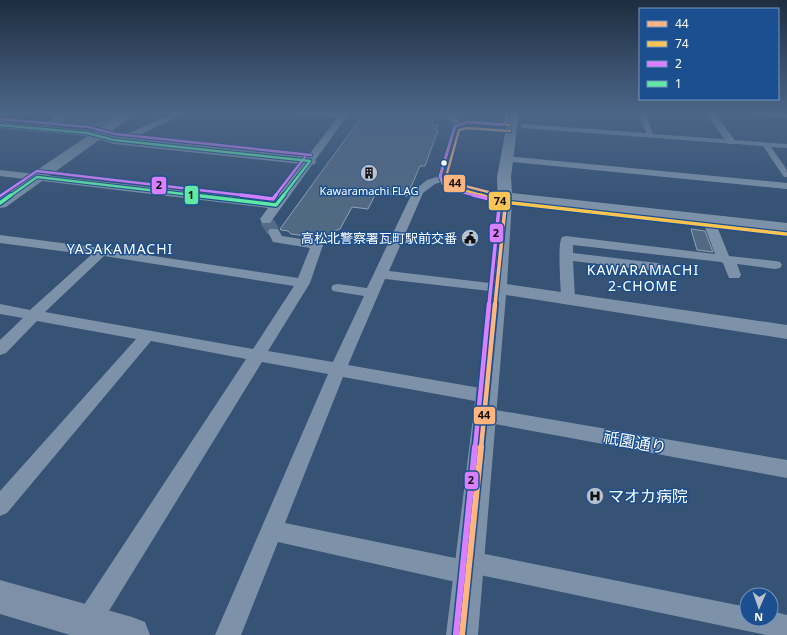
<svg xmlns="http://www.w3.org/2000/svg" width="787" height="635" font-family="'Noto Sans','Noto Sans JP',sans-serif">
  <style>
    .building { fill: #526984; stroke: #92a2b6 }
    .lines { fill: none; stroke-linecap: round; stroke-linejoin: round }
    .minor-tunnel { stroke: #546c89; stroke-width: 13; stroke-dasharray: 13 6; stroke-linecap: butt }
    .pedestrian { fill: #7d92a8; fill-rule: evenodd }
    .minor { fill: #7d92a8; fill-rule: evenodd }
    .tertiary { fill: #7d92a8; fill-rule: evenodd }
    .secondary { fill: #798da4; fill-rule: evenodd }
    .trunk { fill: #7e90a7; fill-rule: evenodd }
    .bus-1-far3-casing { stroke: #1b4f8f; stroke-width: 4.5 }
    .bus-1-far2-casing { stroke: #1b4f8f; stroke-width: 6 }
    .bus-1-far1-casing { stroke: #1b4f8f; stroke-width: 8 }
    .bus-1-casing { stroke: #1b4f8f; stroke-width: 9 }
    .bus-2-far1-casing { stroke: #1b4f8f; stroke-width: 4.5 }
    .bus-2-casing { stroke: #1b4f8f; stroke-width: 6 }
    .bus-3-far3-casing { stroke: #1b4f8f; stroke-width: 4.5 }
    .bus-3-far2-casing { stroke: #1b4f8f; stroke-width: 6 }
    .bus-3-far1-casing { stroke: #1b4f8f; stroke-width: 8 }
    .bus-3-casing { stroke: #1b4f8f; stroke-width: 9 }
    .bus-4-far1-casing { stroke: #1b4f8f; stroke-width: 4.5 }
    .bus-4-casing { stroke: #1b4f8f; stroke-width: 6 }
    .bus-1-far3 { stroke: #ffb580; stroke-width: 2.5 }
    .bus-1-far2 { stroke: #ffb580; stroke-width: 3.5 }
    .bus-1-far1 { stroke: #ffb580; stroke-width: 4.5 }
    .bus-1 { stroke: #ffb580; stroke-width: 6 }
    .bus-2-far1 { stroke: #fcc553; stroke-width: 2.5 }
    .bus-2 { stroke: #fcc553; stroke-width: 3.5 }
    .bus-3-far3 { stroke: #d880ff; stroke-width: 2.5 }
    .bus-3-far2 { stroke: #d880ff; stroke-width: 3.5 }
    .bus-3-far1 { stroke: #d880ff; stroke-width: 4.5 }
    .bus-3 { stroke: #d880ff; stroke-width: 6 }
    .bus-4-far1 { stroke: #60e9a3; stroke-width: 2.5 }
    .bus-4 { stroke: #60e9a3; stroke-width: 3.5 }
    .bus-dot { fill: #fff; stroke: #1b4f8f; stroke-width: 1.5 }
    .labels { text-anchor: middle; stroke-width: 3; stroke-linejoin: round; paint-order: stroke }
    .far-poi-label { font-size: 11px; fill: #fff; stroke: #1b4f8f }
    .poi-label { font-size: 13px; fill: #fff; stroke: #1b4f8f; text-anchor: end }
    .neighbourhood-label { font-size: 14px; letter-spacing: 1px; fill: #fff; stroke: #1b4f8f }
    .near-street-label { font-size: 16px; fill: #fff; stroke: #1b4f8f }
    .near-poi-label { font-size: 16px; fill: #fff; stroke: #1b4f8f; text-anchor: start }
    .line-badge { stroke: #1b4f8f; stroke-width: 1.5 }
    .pale-badge-label { font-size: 11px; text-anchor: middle; font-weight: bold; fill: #111 }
  </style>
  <rect width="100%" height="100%" fill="#365274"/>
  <!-- building -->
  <g class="building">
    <path d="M74,112h46l-15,11 -14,4 -33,-3z"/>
    <path d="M365,112h60v2h6l-2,5 5,1 -2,4 6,1 -3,5h3l-13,36h-5l-13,30 -31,-3 -8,16 -16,-2 -12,22 -8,3 -2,7 -39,-5 -3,-3 -7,-1 -1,-1z"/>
    <path d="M691,229l14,2 8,21 -16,-2z"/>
  </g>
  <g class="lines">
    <!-- minor-tunnel -->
    <path class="minor-tunnel" d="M266,220l8,12"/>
    <!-- pedestrian -->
    <path class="pedestrian" d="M639,112h6l8,22 134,10v4l-16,-1 16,23v7h-3l-21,-31 -240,-18 -3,-2 3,-2 123,9z"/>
    <!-- minor -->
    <g class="minor">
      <path d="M6,112h11l-17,10v-6z"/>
      <path d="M62,112h11l-28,19h-6l-2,-2 2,-2z"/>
      <path d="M175,112h12l-64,31h-6l-2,-2 2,-2z"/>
      <path d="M297,112h53l-80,111h-8l-2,-4 8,-11 -268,-32v-6l273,31 65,-84 -37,-2z"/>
      <path d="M441,112h9l17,16 -2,2h-6z"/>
      <path d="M705,112h9l22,30 -2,2h-6z"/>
      <path d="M750,112h37v6l-33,-3z"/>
      <path d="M506,156l281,27v6l-285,-28 -1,-2z"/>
      <path d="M446,174l4,1 1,2 -1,2 -15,5 -12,9 -34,78 109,13 5,1 2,3 -2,3 -5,1 -113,-13 -37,86 138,24 6,2 3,5 -3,5 -6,2 -143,-26 -58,146 175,36 2,-5 8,-3 277,56v12h24v-8l16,4v20h-21l-19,-4 -267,-56 -3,6 -8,4 -191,-43 -37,93h-26l113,-261 -66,-12 -166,270 -8,3 -10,-3 -3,-9 3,-9 168,-255 -95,-18 -144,172 -7,3v-25l136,-152 -99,-18 -31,32 -6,2v-15l23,-22 -23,-4v-10l30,6 61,-55 -91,-12v-8l101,13 197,30 12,-30 -37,-6 -5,-10 2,-3h8l4,7 39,6 2,3 -13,38 -42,68 65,11 31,-66 -31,-5 -2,-3 2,-3 5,-1 29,4 46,-97 14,-11zM104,256l190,30 -41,63 -208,-37z"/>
      <path d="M708,215l4,1 2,3 15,37 46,5 5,1 2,3 -2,3 -5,1 -38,-5 4,11 -2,3h-10l-6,-15 -2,-1 -148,-17v8l84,10 5,1 2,3 -2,3 -5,1 -84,-10 2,37 -2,3 -5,2 -5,-2 -2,-3c0,-11 -4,-54 1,-61l4,-1 149,18 -13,-35 2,-3z"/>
      <path d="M484,408l303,52v18l-303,-56 -6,-2 -3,-5 3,-5z"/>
    </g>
    <!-- tertiary -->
    <g class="tertiary">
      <path d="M509,112h10l-8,65 1,16 275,30v10l-275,-32 -5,83 280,41v14l-281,-44 -28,340h-32l43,-347 9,-80 -1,-31z"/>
      <path d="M0,122l87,8 27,6 196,21 5,1 1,3 -1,3 -5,1 -196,-21 -27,-8 -87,-8z"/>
    </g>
    <!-- secondary -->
    <path class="secondary" d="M123,112h15l-132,95 -6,1v-13z"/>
    <!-- trunk -->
    <path class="trunk" d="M0,580l132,37 13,5 5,13h-80l-70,-21z"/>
    <defs>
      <path id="bus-1-far3" d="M504,196l-51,-13 -7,-6 13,-47 8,-2 43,3"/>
      <g id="bus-1-far2">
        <path d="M501,195l3,1"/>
        <path d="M495,305l10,-97 -1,-12"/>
      </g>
      <path id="bus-1-far1" d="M481,448l14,-144"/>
      <path id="bus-1" d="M462,635l19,-188"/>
      <path id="bus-2-far1" d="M484,196l-41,-12 -3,-8 15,-50 12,-4 43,3"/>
      <path id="bus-2" d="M480,195l23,7 283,32"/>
      <g id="bus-3-far3">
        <path d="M1,119l87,8 27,7 196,21"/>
        <path d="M0,196l37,-25 213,25"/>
        <path d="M275,196l30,-39"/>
        <path d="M478,196c-14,-3 -31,-6 -38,-19l15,-51 12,-4 38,3 3,-13"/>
      </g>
      <g id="bus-3-far2">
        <path d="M241,195l32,4 3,-4"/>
        <path d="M473,195l25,6 1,7 -10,97"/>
      </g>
      <path id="bus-3-far1" d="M475,448l14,-144"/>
      <path id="bus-3" d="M456,634l19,-187"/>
      <g id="bus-4-far1">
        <path d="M0,125l87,8 27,7 196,21"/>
        <path d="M10,196l27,-19 164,19"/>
        <path d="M283,196l27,-35"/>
      </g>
      <g id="bus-4">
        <path d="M193,195l83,10 8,-10"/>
        <path d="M0,203l11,-8"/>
      </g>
    </defs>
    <!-- bus-1-far3 casing -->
    <use href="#bus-1-far3" class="bus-1-far3-casing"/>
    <!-- bus-1-far2 casing -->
    <use href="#bus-1-far2" class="bus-1-far2-casing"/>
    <!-- bus-1-far1 casing -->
    <use href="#bus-1-far1" class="bus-1-far1-casing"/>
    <!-- bus-1 casing -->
    <use href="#bus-1" class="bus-1-casing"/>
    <!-- bus-2-far1 casing -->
    <use href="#bus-2-far1" class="bus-2-far1-casing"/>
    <!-- bus-2 casing -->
    <use href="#bus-2" class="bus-2-casing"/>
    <!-- bus-3-far3 casing -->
    <use href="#bus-3-far3" class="bus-3-far3-casing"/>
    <!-- bus-3-far2 casing -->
    <use href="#bus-3-far2" class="bus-3-far2-casing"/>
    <!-- bus-3-far1 casing -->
    <use href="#bus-3-far1" class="bus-3-far1-casing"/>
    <!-- bus-3 casing -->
    <use href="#bus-3" class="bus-3-casing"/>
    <!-- bus-4-far1 casing -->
    <use href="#bus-4-far1" class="bus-4-far1-casing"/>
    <!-- bus-4 casing -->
    <use href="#bus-4" class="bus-4-casing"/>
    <!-- bus-1-far3 -->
    <use href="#bus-1-far3" class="bus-1-far3"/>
    <!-- bus-1-far2 -->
    <use href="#bus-1-far2" class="bus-1-far2"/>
    <!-- bus-1-far1 -->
    <use href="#bus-1-far1" class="bus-1-far1"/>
    <!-- bus-1 -->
    <use href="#bus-1" class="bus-1"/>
    <!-- bus-2-far1 -->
    <use href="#bus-2-far1" class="bus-2-far1"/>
    <!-- bus-2 -->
    <use href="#bus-2" class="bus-2"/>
    <!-- bus-3-far3 -->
    <use href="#bus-3-far3" class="bus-3-far3"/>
    <!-- bus-3-far2 -->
    <use href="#bus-3-far2" class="bus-3-far2"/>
    <!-- bus-3-far1 -->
    <use href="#bus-3-far1" class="bus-3-far1"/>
    <!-- bus-3 -->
    <use href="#bus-3" class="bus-3"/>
    <!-- bus-4-far1 -->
    <use href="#bus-4-far1" class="bus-4-far1"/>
    <!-- bus-4 -->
    <use href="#bus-4" class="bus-4"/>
  </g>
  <!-- sky -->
  <linearGradient id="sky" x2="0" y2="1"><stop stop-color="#1e2d40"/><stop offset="0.56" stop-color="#4c6688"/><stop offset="1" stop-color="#4c6688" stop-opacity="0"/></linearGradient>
  <rect width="787" height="201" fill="url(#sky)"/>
  <!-- icons -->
  <defs>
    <symbol id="building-disc" viewBox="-11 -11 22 22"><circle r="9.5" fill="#b9c2ce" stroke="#1b4f8f"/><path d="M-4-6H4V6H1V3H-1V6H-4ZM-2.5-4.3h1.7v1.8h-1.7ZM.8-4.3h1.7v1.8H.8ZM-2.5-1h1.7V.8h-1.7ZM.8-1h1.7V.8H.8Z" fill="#111"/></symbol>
    <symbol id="civic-disc" viewBox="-11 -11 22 22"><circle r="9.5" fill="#b9c2ce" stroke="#1b4f8f"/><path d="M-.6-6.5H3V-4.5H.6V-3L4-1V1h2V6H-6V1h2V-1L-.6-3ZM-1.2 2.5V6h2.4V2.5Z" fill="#111"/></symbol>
    <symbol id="hospital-disc" viewBox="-11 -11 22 22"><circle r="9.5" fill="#b9c2ce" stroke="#1b4f8f"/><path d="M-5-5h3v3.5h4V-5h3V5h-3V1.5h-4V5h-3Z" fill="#111"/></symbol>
  </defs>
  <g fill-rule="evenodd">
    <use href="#building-disc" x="359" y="163" width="20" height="20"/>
    <use href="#civic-disc" x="460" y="228" width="20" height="20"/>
    <use href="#hospital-disc" x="585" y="486" width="20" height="20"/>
  </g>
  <!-- markers -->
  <circle class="bus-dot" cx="444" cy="163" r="3.5"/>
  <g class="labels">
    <!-- far-poi labels -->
    <g class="far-poi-label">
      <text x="369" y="195">Kawaramachi FLAG</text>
    </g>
    <!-- poi labels -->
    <g class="poi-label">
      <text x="457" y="243">高松北警察署瓦町駅前交番</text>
    </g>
    <!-- neighbourhood labels -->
    <g class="neighbourhood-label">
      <text x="120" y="254">YASAKAMACHI</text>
      <text x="643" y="275">KAWARAMACHI<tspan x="643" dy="16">2-CHOME</tspan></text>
    </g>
    <!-- near-street labels -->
    <g class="near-street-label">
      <text transform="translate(635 442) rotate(10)" y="6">祇園通り</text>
    </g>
    <!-- near-poi labels -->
    <g class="near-poi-label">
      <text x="608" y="502">マオカ病院</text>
    </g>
  </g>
  <g class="line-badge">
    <rect x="443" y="174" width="23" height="19" rx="4" fill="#ffb580"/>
    <rect x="151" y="176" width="16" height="19" rx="4" fill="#d880ff"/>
    <rect x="184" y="185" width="15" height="20" rx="4" fill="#60e9a3"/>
    <rect x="488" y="191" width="23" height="20" rx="4" fill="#fcc553"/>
    <rect x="489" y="223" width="15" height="20" rx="4" fill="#d880ff"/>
    <rect x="473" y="406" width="23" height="19" rx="4" fill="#ffb580"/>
    <rect x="464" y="471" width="15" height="19" rx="4" fill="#d880ff"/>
  </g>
  <g class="pale-badge-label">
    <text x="455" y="187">44</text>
    <text x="159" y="189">2</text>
    <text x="191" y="199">1</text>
    <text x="500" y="205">74</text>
    <text x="496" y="237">2</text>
    <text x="484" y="419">44</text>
    <text x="471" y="484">2</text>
  </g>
  <!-- legend -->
  <rect x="639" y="8" width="140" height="92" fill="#1b4f8f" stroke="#7695bc"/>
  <rect x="647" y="21" width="20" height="6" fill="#ffb580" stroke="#7695bc"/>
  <text x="675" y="28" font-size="12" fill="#ffffff">44</text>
  <rect x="647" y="41" width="20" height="6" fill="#fcc553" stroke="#7695bc"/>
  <text x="675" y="48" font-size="12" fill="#ffffff">74</text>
  <rect x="647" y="61" width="20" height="6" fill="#d880ff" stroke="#7695bc"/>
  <text x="675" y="68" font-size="12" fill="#ffffff">2</text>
  <rect x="647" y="81" width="20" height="6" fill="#60e9a3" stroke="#7695bc"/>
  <text x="675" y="88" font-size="12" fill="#ffffff">1</text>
  <!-- north arrow -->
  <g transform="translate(759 607) rotate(182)"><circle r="19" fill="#1b4f8f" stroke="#7695bc"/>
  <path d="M0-3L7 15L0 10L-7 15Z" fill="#b9c2ce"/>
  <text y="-6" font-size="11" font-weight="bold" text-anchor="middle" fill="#ffffff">N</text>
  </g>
</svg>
